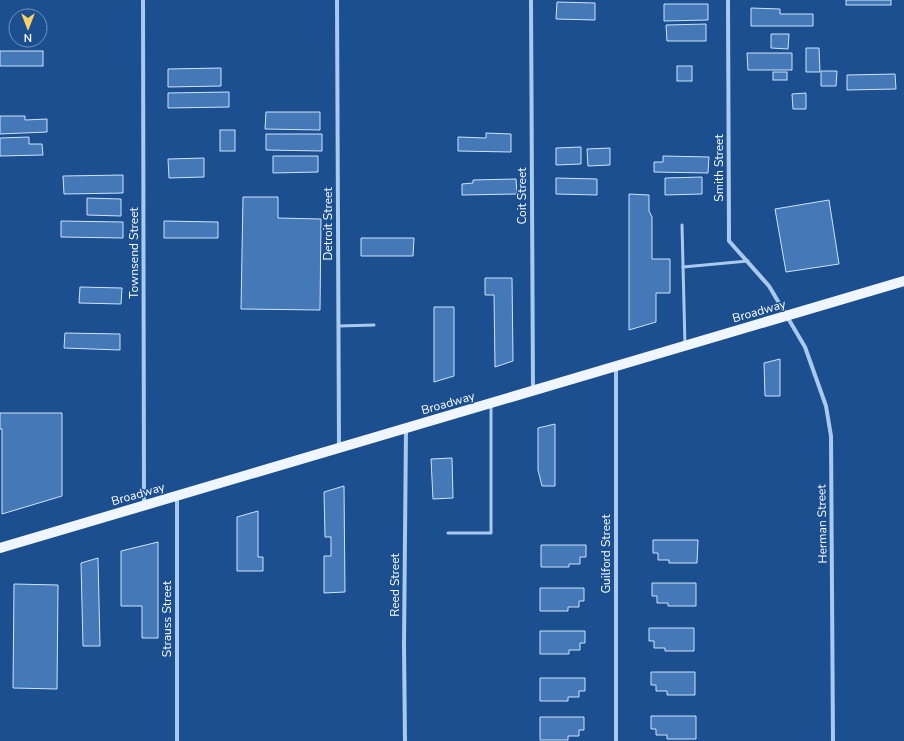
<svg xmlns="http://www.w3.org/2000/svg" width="904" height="741" font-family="'Nunito Sans',sans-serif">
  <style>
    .building { fill: #4478b7; stroke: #cfe3fa }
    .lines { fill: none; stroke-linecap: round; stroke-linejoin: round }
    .lane { stroke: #a9c9ee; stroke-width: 3 }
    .street { stroke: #a9c9ee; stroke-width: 4 }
    .primary { stroke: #f0f6ff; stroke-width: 10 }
    .labels { text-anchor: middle; stroke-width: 3; stroke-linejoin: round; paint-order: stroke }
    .street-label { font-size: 12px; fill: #fff; stroke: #1b4f8f }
  </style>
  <rect width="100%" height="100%" fill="#1b4f8f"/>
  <!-- building -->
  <g class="building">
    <rect x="846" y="0" width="45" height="5"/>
    <path d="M557,2l38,1v17l-39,-1z"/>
    <path d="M664,4h44v16l-44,1z"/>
    <path d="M751,8l29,1v5h33v12h-62z"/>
    <path d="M706,24v17h-39l-1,-16z"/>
    <path d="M771,34h18l-1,15 -17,-1z"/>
    <path d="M806,48h13l1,24h-14z"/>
    <rect x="0" y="51" width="43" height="15"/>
    <path d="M747,53h45v17h-44z"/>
    <rect x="677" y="66" width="15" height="15"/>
    <path d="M221,68v18l-53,1v-18z"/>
    <path d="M821,71h16l-1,15h-15z"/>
    <rect x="773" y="72" width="14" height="8"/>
    <path d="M895,74l1,15 -49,1v-15z"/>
    <path d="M229,92v15l-61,1v-15z"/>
    <path d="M806,93v16h-13l-1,-15z"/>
    <path d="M266,112h54v18l-55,-1z"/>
    <path d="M0,116h25v4l22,-1v13l-47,2z"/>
    <rect x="220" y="130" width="15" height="21"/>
    <path d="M486,133l25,1v18l-53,-1v-14l28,1z"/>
    <path d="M266,134h56v17l-56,-1z"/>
    <path d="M29,137v7h13l1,11 -43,1v-18z"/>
    <path d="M581,147v17l-25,1v-17z"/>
    <path d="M610,148v17l-22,1 -1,-17z"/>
    <path d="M273,156h45v16l-45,1z"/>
    <path d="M663,156l46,1 -1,16 -54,-1v-10h9z"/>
    <path d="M204,158v19l-35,1 -1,-19z"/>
    <path d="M123,175v18l-59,1 -1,-18z"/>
    <path d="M702,177v17l-37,1v-17z"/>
    <path d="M556,178l41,1v16l-41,-1z"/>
    <path d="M516,179l1,15 -55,1v-11l11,-1v-3z"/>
    <path d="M629,194l20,1v16l3,6v42h18v34h-14v29l-27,8z"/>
    <path d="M243,197h35v21l43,1 -1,91 -79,-1z"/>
    <path d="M87,198l34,1v17l-34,-1z"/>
    <path d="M829,200l10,64 -53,8 -11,-63z"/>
    <path d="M61,221l62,1v16l-62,-1z"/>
    <path d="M164,221l54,1v16h-54z"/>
    <path d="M361,238h53l-1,18h-52z"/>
    <path d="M485,278h27l1,83 -18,6 -1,-72h-9z"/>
    <path d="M80,287l42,1 -1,16 -42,-1z"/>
    <path d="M434,307h20v69l-20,6z"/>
    <path d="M65,333l55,1v16l-56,-2z"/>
    <path d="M780,359v37h-15l-1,-33z"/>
    <path d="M0,413h62v83l-60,18v-85h-2z"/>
    <path d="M555,424v62h-13l-4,-16v-42z"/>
    <path d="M452,458l1,40 -20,1 -2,-40z"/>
    <path d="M344,486l1,106 -21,1v-37h7v-19h-6l-1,-45z"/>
    <path d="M258,511v46h5v14h-26v-54z"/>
    <path d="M653,540h45l-1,23h-28v-3h-11v-7h-5z"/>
    <path d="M158,542v96h-16v-32h-21v-55z"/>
    <path d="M541,545h45v12h-6v7h-11v3h-28z"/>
    <path d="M98,558l2,88h-17l-2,-83z"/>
    <path d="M652,583h44v23h-28v-3h-11v-7h-5z"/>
    <path d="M14,584l44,1 -1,104 -44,-1z"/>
    <path d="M540,588h44v13h-5v6h-11v4h-28z"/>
    <path d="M649,628h45v23h-29v-3h-11v-7h-5z"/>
    <path d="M540,631h45v12h-5v7h-11v4h-29z"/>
    <path d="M651,672h44v23h-28v-4h-11v-6h-5z"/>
    <path d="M540,678h45v13h-6v6h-11v4h-28z"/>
    <path d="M651,716h45v23h-29v-4h-11v-6h-5z"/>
    <path d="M540,717h44v13h-5v6h-11v4h-28z"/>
  </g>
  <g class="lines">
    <!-- lane -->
    <g class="lane">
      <path d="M682,225l3,120"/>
      <path d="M683,267l65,-6"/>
      <path d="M339,326l35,-1"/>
      <path d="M448,533h43v-127"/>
    </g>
    <!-- street -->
    <g class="street">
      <path d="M143,0l1,505"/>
      <path d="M337,0l2,448"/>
      <path d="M531,0l2,391"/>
      <path d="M728,0l1,241 40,45 36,61 21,59 5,30 2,305"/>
      <path d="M177,741v-245"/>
      <path d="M405,741l-1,-96 2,-216"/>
      <path d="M616,741v-374"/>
    </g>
    <!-- primary -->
    <path class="primary" d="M0,548l904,-267"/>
  </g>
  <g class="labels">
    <!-- street labels -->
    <g class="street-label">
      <text transform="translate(719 168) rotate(-90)" y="4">Smith Street</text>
      <text transform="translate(522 196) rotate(-90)" y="4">Coit Street</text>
      <text transform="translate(328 224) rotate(-90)" y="4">Detroit Street</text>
      <text transform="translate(134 253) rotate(-90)" y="4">Townsend Street</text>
      <text transform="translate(759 311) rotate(-16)" y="4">Broadway</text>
      <text transform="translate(448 403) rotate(-16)" y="4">Broadway</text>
      <text transform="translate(138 494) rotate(-16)" y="4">Broadway</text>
      <text transform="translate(822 524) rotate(-91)" y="4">Herman Street</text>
      <text transform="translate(606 554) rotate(-90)" y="4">Guilford Street</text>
      <text transform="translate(395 585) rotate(-90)" y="4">Reed Street</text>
      <text transform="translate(167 619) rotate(-90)" y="4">Strauss Street</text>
    </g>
  </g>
  <!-- north arrow -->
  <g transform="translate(28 28) rotate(180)"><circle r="19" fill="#1b4f8f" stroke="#7695bc"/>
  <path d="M0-3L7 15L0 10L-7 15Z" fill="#ffd166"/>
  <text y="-6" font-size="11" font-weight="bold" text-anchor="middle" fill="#ffffff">N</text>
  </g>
</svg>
